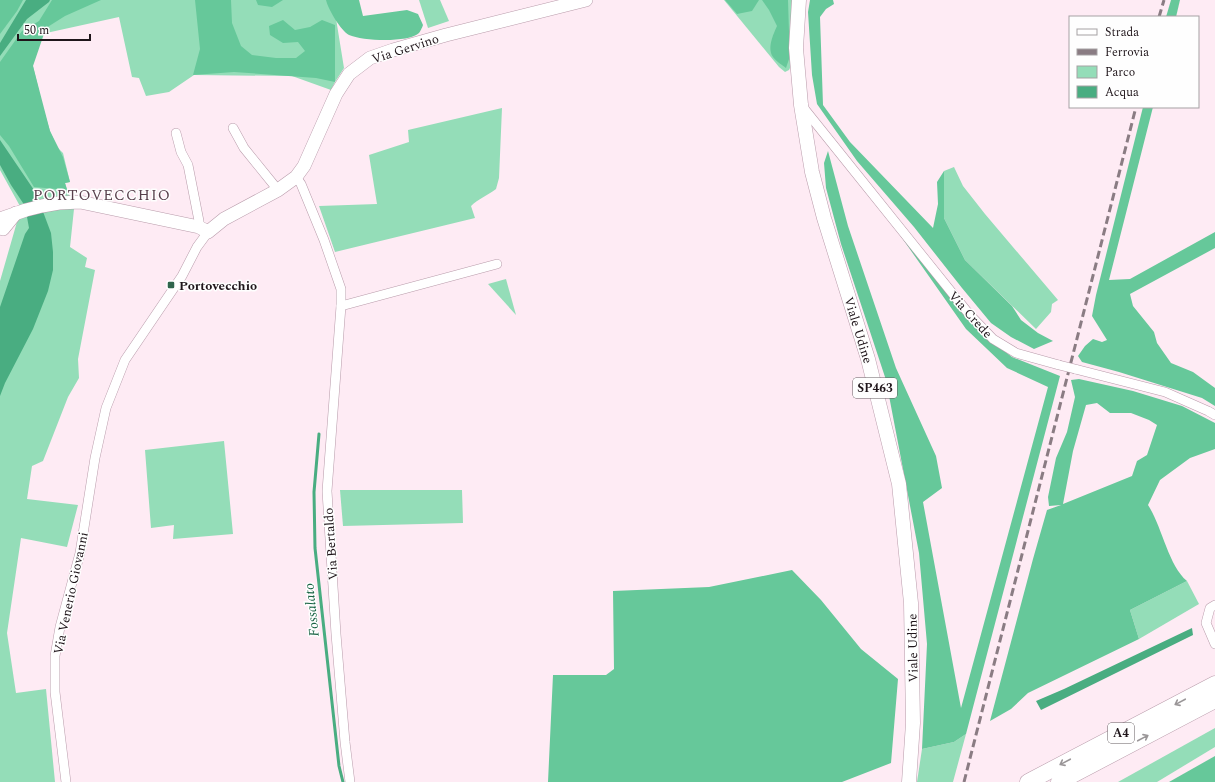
<svg xmlns="http://www.w3.org/2000/svg" width="1215" height="782" font-family="Spectral,serif">
  <style>
    .green { fill: #94ddb8 }
    .forest { fill: #66c89a; fill-rule: evenodd }
    .water { fill: #49ad81 }
    .lines { fill: none; stroke-linecap: round; stroke-linejoin: round }
    .stream { stroke: #49ad81; stroke-width: 3 }
    .street-casing { stroke: #b99cab; stroke-width: 10 }
    .secondary-casing { stroke: #b99cab; stroke-width: 14 }
    .primary-casing { stroke: #b99cab; stroke-width: 15 }
    .highway-casing { stroke: #b99cab; stroke-width: 17 }
    .street { stroke: #fff; stroke-width: 9 }
    .secondary { stroke: #fff; stroke-width: 13 }
    .primary { stroke: #fff; stroke-width: 14 }
    .highway { stroke: #fff; stroke-width: 16 }
    .rail { stroke: #8a7c83; stroke-width: 3; stroke-dasharray: 8 4; stroke-linecap: butt }
    .street-bridge-casing { stroke: #b99cab; stroke-width: 10; stroke-linecap: butt }
    .street-bridge { stroke: #fff; stroke-width: 9 }
    .oneway { stroke: #9a9698 }
    .poi-dot { fill: #2f654c; stroke: #fefefe; stroke-width: 1.5 }
    .labels { text-anchor: middle; stroke-width: 3; stroke-linejoin: round; paint-order: stroke }
    .shield { fill: #fefefe; stroke: #625b5e; stroke-width: 1 }
    .shield-label { font-size: 12px; font-weight: bold; fill: #1f151a }
    .street-label { font-size: 13px; fill: #1f151a; stroke: #fefefe }
    .poi-label { font-size: 13px; font-weight: bold; fill: #1f151a; stroke: #fefefe; text-anchor: start }
    .water-label { font-size: 14px; font-style: italic; fill: #1a6445; stroke: #fefefe }
    .quarter-label { font-size: 15px; letter-spacing: 1px; fill: #583f4c; stroke: #fefefe }
  </style>
  <rect width="100%" height="100%" fill="#feebf4"/>
  <!-- green -->
  <g class="green">
    <path d="M0,0h333l11,68 -9,14 -4,8 -39,-14 -98,-1 -25,17 -23,4 -7,-18 -7,-1 -13,-60 -91,20 5,29 6,25 -9,4 14,16 6,20 7,16 6,6 7,29 -5,1 9,26 -4,38 17,11 -2,9 10,3 -17,89 1,19 -11,19 -25,64 -11,5 -5,33 51,6 -11,42 -46,-9 -14,95 9,60 30,-4 9,93h-55v-501l21,-73 -21,-38z"/>
    <path d="M419,0h21l9,21 -21,7z"/>
    <path d="M724,0h68l-1,66 -2,4 -4,2 -6,-5z"/>
    <path d="M502,108l-3,70 -3,11c-8,6 -18,10 -25,17l4,12 -140,34 -16,-46 58,-2 -8,-49 40,-13 -1,-12z"/>
    <path d="M954,167l9,19 22,28 73,86 -6,4 -1,8 -15,17 -71,-69 -21,-42v-47z"/>
    <path d="M506,279l10,36 -28,-31z"/>
    <path d="M224,441l9,93 -60,5 1,-14 -23,3 -6,-78z"/>
    <path d="M340,490h122l1,33 -120,3z"/>
    <path d="M1187,581l12,23 -60,35 -9,-29z"/>
    <path d="M1215,728v19l-58,35h-39z"/>
    <path d="M966,734l-13,48h-36l5,-33 32,-7z"/>
  </g>
  <!-- forest -->
  <g class="forest">
    <path d="M0,0h23l-6,11 -17,23z"/>
    <path d="M52,0h49l-36,16 -19,12 -13,38 17,65 13,26 7,25 -5,1 2,7 -33,-3 -25,-41 -9,-11v-73l22,-31 17,-10z"/>
    <path d="M195,0h36l1,23 9,23 11,9 24,3h20l9,-7 -7,-9 -15,1 -13,-8 -1,-9 14,-6 12,10 15,-3 12,-7 13,5v57l-19,-4 -82,-6 -41,3 7,-26z"/>
    <path d="M256,0h27l-11,7 -14,-2z"/>
    <path d="M326,0h33l4,16 44,-6 11,4 5,11c-1,3 -3,7 -4,8 -11,10 -56,8 -70,2 -8,-4 -21,-26 -23,-35z"/>
    <path d="M725,0h34l-7,11 -15,3z"/>
    <path d="M762,0h26l1,32 1,24 -4,12c-4,-3 -10,-7 -13,-11 -6,-9 0,-22 4,-31l-8,-16z"/>
    <path d="M810,0h23l1,4 -8,5 -6,8 3,88 27,37 83,86 5,-24 -1,-22 7,-11v47l21,42 47,46 9,14 17,13 15,8 -19,8 -23,-12 -20,-14 -29,-35 -48,-61 -57,-66 -40,-57 -5,-29 -4,-63z"/>
    <path d="M1171,0h9l-4,17h-10z"/>
    <path d="M1143,107h10l-44,173 21,-1 85,-47v16l-85,46 3,12 21,26 3,11 14,20 22,9 22,16v18l-13,-8 -83,-26 -37,-10 -4,-6 7,-10 8,-7 9,3 5,-2 -15,-24 4,-21z"/>
    <path d="M828,151l20,75 48,142 40,88 6,32 -19,14 38,206 87,-321 -41,-19 -41,-39 -71,-101 82,101 35,28 48,19 -94,358 -12,8 -32,7 5,-105 -8,-91 -33,-173 -45,-136 -15,-56 -2,-25z"/>
    <path d="M1079,379l54,12 49,15 33,17v26l-25,9 -30,22 -12,25c14,21 20,60 39,76l-57,29 9,29 -111,54 -17,16 -21,12 43,-162 14,-49 14,-5 -12,1 -1,-9 8,-39 11,-26 8,-35 -4,-17zM1097,403l13,10h21l18,7 8,5 -10,30 -10,6 -5,15 -69,28 10,-53 13,-46z"/>
    <path d="M792,570l29,30 40,49 37,30 -7,84 -49,19h-294l5,-107h53l8,-6 -1,-78 96,-4z"/>
    <path d="M1215,756v26h-46z"/>
  </g>
  <!-- water -->
  <g class="water">
    <path d="M26,0h24l-1,2 -22,17 -27,37v-13z"/>
    <path d="M0,140l36,53 15,40 2,19v18l-5,21 -15,38 -28,54 -5,13v-89l25,-73 4,-6 -4,-22 -14,-21 -11,-20z"/>
    <path d="M1192,628l1,7 -152,75 -5,-9 28,-12z"/>
  </g>
  <g class="lines">
    <!-- stream -->
    <path class="stream" d="M319,434l-5,58 1,56 24,218 4,16"/>
    <defs>
      <g id="street">
        <path d="M802,106l167,208 24,25 23,14 43,12"/>
        <path d="M233,128l11,20 34,42"/>
        <path d="M176,133l5,19 7,13 11,56v6"/>
        <path d="M296,177l5,7 23,56 17,49v17l-14,185 9,143 9,108 5,40"/>
        <path d="M341,306l156,-42"/>
        <path d="M1075,369l90,23 43,19 7,4"/>
        <path d="M1215,605l-5,3 -4,15 9,21"/>
        <path d="M66,782l-11,-90v-36l5,-29 20,-74 15,-95 11,-50 19,-48 57,-84 15,-29 11,-15"/>
      </g>
      <g id="secondary">
        <path d="M0,219l26,-9 16,-4 17,-3 21,-1 119,25 9,5 16,-13 54,-29 18,-13 8,-11 32,-72 13,-20 21,-16 23,-8 53,-15 140,-35"/>
        <path d="M3,229l13,-16"/>
      </g>
      <path id="primary" d="M799,0l-3,48 5,57 11,67 12,46 44,141 31,125 12,119 2,120 -4,59"/>
      <g id="highway">
        <path d="M1028,782l187,-98"/>
        <path d="M1059,782l156,-82"/>
      </g>
    </defs>
    <!-- street casing -->
    <use href="#street" class="street-casing"/>
    <!-- secondary casing -->
    <use href="#secondary" class="secondary-casing"/>
    <!-- primary casing -->
    <use href="#primary" class="primary-casing"/>
    <!-- highway casing -->
    <use href="#highway" class="highway-casing"/>
    <!-- street -->
    <use href="#street" class="street"/>
    <!-- secondary -->
    <use href="#secondary" class="secondary"/>
    <!-- primary -->
    <use href="#primary" class="primary"/>
    <!-- highway -->
    <use href="#highway" class="highway"/>
    <!-- rail -->
    <g class="rail">
      <path d="M1159,17l5,-17"/>
      <path d="M964,782l172,-675"/>
    </g>
    <defs>
      <path id="street-bridge" d="M1059,365l16,4"/>
    </defs>
    <!-- street-bridge casing -->
    <use href="#street-bridge" class="street-bridge-casing"/>
    <!-- street-bridge -->
    <use href="#street-bridge" class="street-bridge"/>
  </g>
  <!-- one-way arrows -->
  <defs><path id="oneway-shaft" d="M-6 0H5M1.5-3L5.5 0L1.5 3" fill="none" stroke-width="1.6" stroke-linecap="round" stroke-linejoin="round"/></defs>
  <g class="oneway">
    <use href="#oneway-shaft" transform="translate(1180 702) rotate(152)"/>
    <use href="#oneway-shaft" transform="translate(1143 738) rotate(-28)"/>
    <use href="#oneway-shaft" transform="translate(1065 762) rotate(152)"/>
  </g>
  <!-- markers -->
  <rect class="poi-dot" x="167" y="281" width="8" height="8" rx="2"/>
  <g class="labels">
    <!-- shield labels -->
    <g class="shield">
      <rect x="853" y="378" width="44" height="20" rx="3"/>
      <rect x="1108" y="723" width="26" height="20" rx="3"/>
    </g>
    <g class="shield-label">
      <text x="875" y="392">SP463</text>
      <text x="1121" y="737">A4</text>
    </g>
    <!-- street labels -->
    <g class="street-label">
      <text transform="translate(405 48) rotate(-18)" y="5">Via Gervino</text>
      <text transform="translate(971 314) rotate(48)" y="5">Via Crede</text>
      <text transform="translate(859 330) rotate(73)" y="5">Viale Udine</text>
      <text transform="translate(330 544) rotate(-94)" y="5">Via Bertaldo</text>
      <text transform="translate(70 593) rotate(-78)" y="5">Via Venerio Giovanni</text>
      <text transform="translate(912 648) rotate(-91)" y="5">Viale Udine</text>
    </g>
    <!-- poi labels -->
    <g class="poi-label">
      <text x="179" y="290">Portovecchio</text>
    </g>
    <!-- water labels -->
    <g class="water-label">
      <text transform="translate(311 610) rotate(-96)" y="5">Fossalato</text>
    </g>
    <!-- quarter labels -->
    <g class="quarter-label">
      <text x="102" y="200">PORTOVECCHIO</text>
    </g>
  </g>
  <!-- legend -->
  <rect x="1069" y="16" width="130" height="92" fill="#fefefe" stroke="#a5a1a3"/>
  <rect x="1077" y="29" width="20" height="6" fill="#ffffff" stroke="#a5a1a3"/>
  <text x="1105" y="36" font-size="12" fill="#1f151a">Strada</text>
  <rect x="1077" y="49" width="20" height="6" fill="#8a7c83" stroke="#a5a1a3"/>
  <text x="1105" y="56" font-size="12" fill="#1f151a">Ferrovia</text>
  <rect x="1077" y="66" width="20" height="12" fill="#94ddb8" stroke="#a5a1a3"/>
  <text x="1105" y="76" font-size="12" fill="#1f151a">Parco</text>
  <rect x="1077" y="86" width="20" height="12" fill="#49ad81" stroke="#a5a1a3"/>
  <text x="1105" y="96" font-size="12" fill="#1f151a">Acqua</text>
  <!-- scale -->
  <path d="M18 34v6h72v-6" fill="none" stroke="#1f151a" stroke-width="2"/>
  <text x="24" y="34" font-size="12" fill="#1f151a" stroke="#fefefe" stroke-width="3" paint-order="stroke">50 m</text>
</svg>
